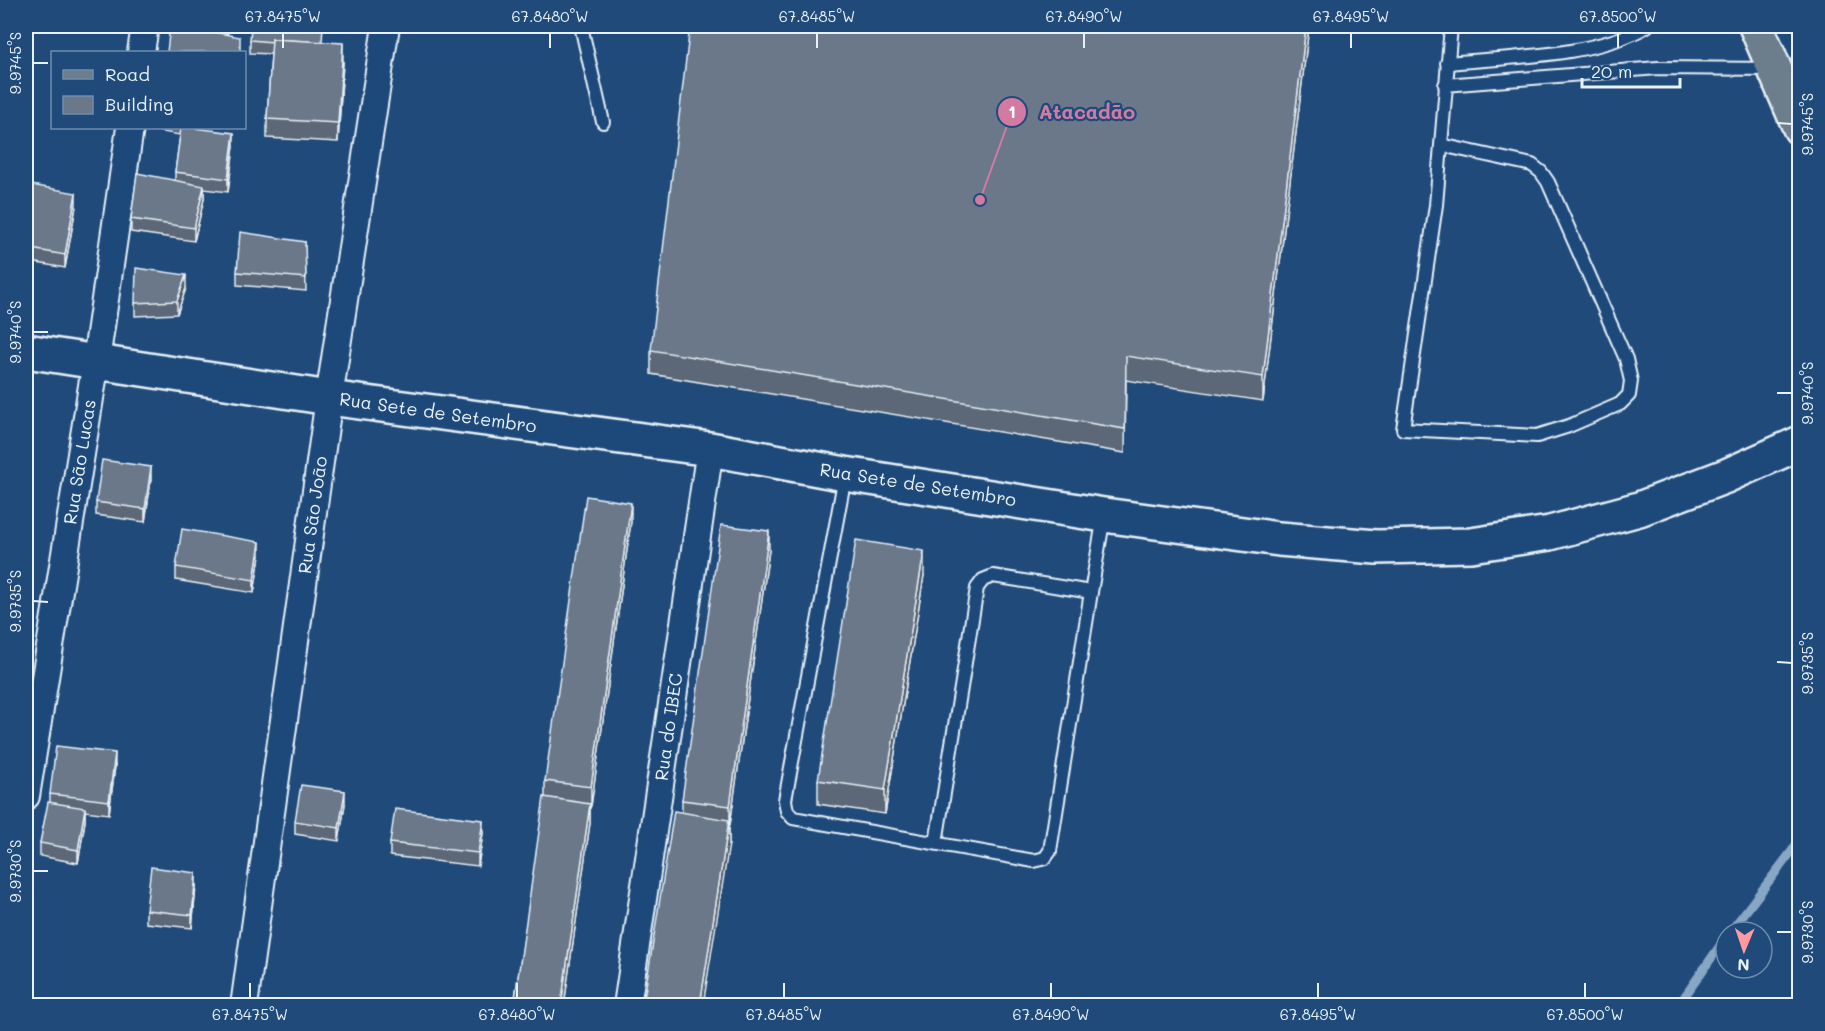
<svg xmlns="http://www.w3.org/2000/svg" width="1825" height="1031" font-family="Mali,sans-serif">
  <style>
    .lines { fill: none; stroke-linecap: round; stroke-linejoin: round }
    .stream { stroke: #87a7c4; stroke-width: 9 }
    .lane-casing { stroke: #e8f1f8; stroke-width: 16 }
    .street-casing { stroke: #e8f1f8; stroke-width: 30 }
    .secondary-casing { stroke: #e8f1f8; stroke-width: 38 }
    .primary-casing { stroke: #e8f1f8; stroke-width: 38 }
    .lane { stroke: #1f4a7a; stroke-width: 12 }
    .street { stroke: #1f4a7a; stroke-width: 26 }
    .secondary { stroke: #1f4a7a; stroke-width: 33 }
    .primary { stroke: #6c7d8b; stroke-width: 33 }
    .wall { fill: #5c6777; stroke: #e8f1f8; stroke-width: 1.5 }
    .shaded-wall { fill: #4b5461; stroke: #e8f1f8; stroke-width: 1.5 }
    .building { fill: #6b788a; stroke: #e8f1f8; stroke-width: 1.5 }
    .ticks { fill: none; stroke: #e8f1f8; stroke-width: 2 }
    .labels { text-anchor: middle; stroke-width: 4.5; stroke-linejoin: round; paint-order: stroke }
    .street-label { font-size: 18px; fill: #e8f1f8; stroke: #1f4a7a }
    .leader { fill: none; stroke: #d37aa2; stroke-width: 2 }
    .callout-dot { fill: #d37aa2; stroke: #1f4a7a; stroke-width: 2 }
    .mark-label { font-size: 18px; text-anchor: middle; font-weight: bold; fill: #fff }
    .callout-label { font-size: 20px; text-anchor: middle; font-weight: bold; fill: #d37aa2; stroke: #1f4a7a; stroke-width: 4.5; stroke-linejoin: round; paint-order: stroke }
    .neatline { fill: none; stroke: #e8f1f8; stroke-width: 2 }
    .ticks-label { font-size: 15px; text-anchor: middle; fill: #e8f1f8 }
  </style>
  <rect width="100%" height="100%" fill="#1f4a7a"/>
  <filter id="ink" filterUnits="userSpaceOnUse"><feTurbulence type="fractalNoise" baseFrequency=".0167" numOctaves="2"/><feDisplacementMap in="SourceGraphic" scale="12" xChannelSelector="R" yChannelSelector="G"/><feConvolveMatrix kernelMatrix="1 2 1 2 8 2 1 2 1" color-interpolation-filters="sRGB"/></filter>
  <g filter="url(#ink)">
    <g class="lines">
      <!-- stream -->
      <g class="stream">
        <path d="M1730,932l62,-81 8,-13"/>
        <path d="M1678,1006l48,-69"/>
      </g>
      <defs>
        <g id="lane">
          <path d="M581,26l22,96"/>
          <path d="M1447,63c60,-6 148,-6 200,-37"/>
          <path d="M1445,85l213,-17 115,1"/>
          <path d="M1441,145l91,20 9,7 7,10 78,177 5,22 -2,14 -9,9 -51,22 -32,10 -134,-7 33,-224 15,-179"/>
          <path d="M845,476l-60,324 2,11 6,7 241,43 11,-3 5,-7 41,-259 13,-76"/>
          <path d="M936,843l41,-255 6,-8 10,-4 98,16"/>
        </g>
        <g id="street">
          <path d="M141,52l4,-26"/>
          <path d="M26,796l70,-435 34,-233"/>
          <path d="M244,1006l85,-608 57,-372"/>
          <path d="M627,1006l83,-557"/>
        </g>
        <path id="secondary" d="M26,351l303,47 381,51 135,25 259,41 175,24 97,8 95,-2 79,-12 89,-24 87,-33 74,-33"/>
        <path id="primary" d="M1756,26l44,102"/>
      </defs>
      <!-- lane casing -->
      <use href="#lane" class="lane-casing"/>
      <!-- street casing -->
      <use href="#street" class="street-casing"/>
      <!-- secondary casing -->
      <use href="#secondary" class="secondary-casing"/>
      <!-- primary casing -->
      <use href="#primary" class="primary-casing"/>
      <!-- lane -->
      <use href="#lane" class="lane"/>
      <!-- street -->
      <use href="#street" class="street"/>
      <!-- secondary -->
      <use href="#secondary" class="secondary"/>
      <!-- primary -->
      <use href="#primary" class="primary"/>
    </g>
    <!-- wall -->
    <g class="wall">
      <path d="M170,26h59l-2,9z"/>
      <path d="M1309,26l-46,375 -137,-21 -1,73 -474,-79v-24z"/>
      <path d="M250,40l73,2 20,20 -5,80 -71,-4v-19l4,-65 -21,-1z"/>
      <path d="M141,128h58l35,18 -6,46 -24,-3v10l-10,42 -63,-9v-13l44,-39v-8l5,-37z"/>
      <path d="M26,184l50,22 -11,62 -39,-7z"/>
      <path d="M305,242l1,49 -69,-6v-13z"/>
      <path d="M186,288l-9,26 -42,2v-13z"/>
      <path d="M151,480l-6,42 -49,-7v-13z"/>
      <path d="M631,521l-40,285h-1v17l-26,182h-50l31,-207v-17z"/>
      <path d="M769,550l-39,275h-1v19l-47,-31v-13z"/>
      <path d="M260,555l-6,38 -78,-13v-13z"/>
      <path d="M924,575l-39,239 -67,-10v-24z"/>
      <path d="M115,766l-6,48 -24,-3v10l-7,42 -38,-7v-13l10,-41v-8z"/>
      <path d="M345,804l-6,37 -44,-7v-13z"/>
      <path d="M483,833l-5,33 -88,-10v-13z"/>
      <path d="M196,886l-4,42 -46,-5v-13z"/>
    </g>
    <!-- shaded-wall -->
    <g class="shaded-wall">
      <path d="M227,26h2l-3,17v-13z"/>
      <path d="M1306,26h3l-46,375v-24z"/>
      <path d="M343,43v19l-5,80v-19z"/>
      <path d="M234,133v13l-6,46v-13z"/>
      <path d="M204,186v13l-10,42v-13z"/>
      <path d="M76,193v13l-11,62v-13z"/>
      <path d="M186,275v13l-9,26v-13z"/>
      <path d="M151,467v13l-6,42v-13z"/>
      <path d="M631,503v18l-40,285v-19z"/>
      <path d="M769,531v19l-39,275v-19z"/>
      <path d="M260,542v13l-6,38v-13z"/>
      <path d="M924,551v24l-39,239v-24z"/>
      <path d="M115,753v13l-6,48v-13z"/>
      <path d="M345,791v13l-6,37v-13z"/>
      <path d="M590,804v19l-26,182h-3z"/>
      <path d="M85,808v13l-7,42v-13z"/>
      <path d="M483,820v13l-5,33v-13z"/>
      <path d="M729,820v24l-26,161h-3z"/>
      <path d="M196,873v13l-4,42v-13z"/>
    </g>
    <!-- building -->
    <g class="building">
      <path d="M170,26h12l58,11v15h-73z"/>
      <path d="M202,26h25l-1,4z"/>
      <path d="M251,26h72l-1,16 -50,-3v3l-22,-2z"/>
      <path d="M690,26h616l-43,351 -137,-21 -1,73 -474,-79z"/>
      <path d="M272,39l71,4 -5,80 -71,-4z"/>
      <path d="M181,128h13l40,5 -6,46 -53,-7z"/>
      <path d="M137,173l67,13 -10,42 -63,-9z"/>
      <path d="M26,184l50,9 -11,62 -39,-7z"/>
      <path d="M240,232l65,10 1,36 -69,-6z"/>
      <path d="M136,268l50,7 -9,26 -42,2z"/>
      <path d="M102,460l49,7 -6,42 -49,-7z"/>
      <path d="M586,496l45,7 -40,284 -46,-6z"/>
      <path d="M721,525l48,6 -39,275 -48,-6z"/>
      <path d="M182,529l78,13 -6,38 -78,-13z"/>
      <path d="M856,540l68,11 -39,239 -67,-10z"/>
      <path d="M56,746l59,7 -6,48 -59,-7z"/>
      <path d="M301,785l44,6 -6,37 -44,-7z"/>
      <path d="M544,797l46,7 -29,201h-47z"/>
      <path d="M48,802l37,6 -7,42 -38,-7z"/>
      <path d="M395,809l88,11 -5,33 -88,-10z"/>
      <path d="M674,811l55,9 -29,185h-57z"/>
      <path d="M151,867l45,6 -4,42 -46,-5z"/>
    </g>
  </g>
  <!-- ticks -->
  <path class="ticks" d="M283,48v-15M550,48v-15M817,48v-15M1084,48v-15M1351,48v-15M1618,48v-15M33,63h15M1777,123l15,1M33,332h15M1777,393h15M33,601l15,1M1777,662l15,1M33,871h15M1777,932h15M250,998v-15M517,998v-15M784,998v-15M1051,998v-15M1318,998v-15M1585,998v-15"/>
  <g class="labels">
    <!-- street labels -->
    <g class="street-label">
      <text transform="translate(438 413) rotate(8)" y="6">Rua Sete de Setembro</text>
      <text transform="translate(80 462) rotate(-81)" y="6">Rua São Lucas</text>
      <text transform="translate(918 485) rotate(9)" y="6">Rua Sete de Setembro</text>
      <text transform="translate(313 515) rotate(-82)" y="6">Rua São João</text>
      <text transform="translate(669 727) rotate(-82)" y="6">Rua do IBEC</text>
    </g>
  </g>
  <!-- callouts -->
  <path class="leader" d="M980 200L1012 112"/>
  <g class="callout-dot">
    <circle cx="980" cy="200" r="6"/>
    <circle cx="1012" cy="112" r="15"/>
  </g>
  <g class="mark-label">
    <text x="1012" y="118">1</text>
  </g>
  <g class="callout-label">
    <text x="1087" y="119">Atacadão</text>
  </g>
  <!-- margin -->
  <rect width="1825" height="1031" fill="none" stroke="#1f4a7a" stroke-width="66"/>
  <!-- legend -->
  <rect x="51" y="51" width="195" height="78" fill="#1f4a7a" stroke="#6f8dac" stroke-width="1.5"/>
  <rect x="63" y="70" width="30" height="9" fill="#6c7d8b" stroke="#6f8dac" stroke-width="1.5"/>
  <text x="105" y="81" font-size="18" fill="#e8f1f8">Road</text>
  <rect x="63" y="96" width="30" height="18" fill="#6b788a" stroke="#6f8dac" stroke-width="1.5"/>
  <text x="105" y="111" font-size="18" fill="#e8f1f8">Building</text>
  <!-- north arrow -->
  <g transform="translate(1744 950) rotate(182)"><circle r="28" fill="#1f4a7a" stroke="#6f8dac" stroke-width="1.5"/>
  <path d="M0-4.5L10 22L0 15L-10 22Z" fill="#ff9aa2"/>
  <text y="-9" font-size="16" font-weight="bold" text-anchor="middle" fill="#e8f1f8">N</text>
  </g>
  <!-- scale -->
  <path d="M1582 78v9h98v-9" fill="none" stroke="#e8f1f8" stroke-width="3"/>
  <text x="1591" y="78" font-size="18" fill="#e8f1f8" stroke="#1f4a7a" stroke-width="4.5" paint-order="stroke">20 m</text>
  <rect x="33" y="33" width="1759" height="965" class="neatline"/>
  <g class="ticks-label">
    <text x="283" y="22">67.8475°W</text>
    <text x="550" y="22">67.8480°W</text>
    <text x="817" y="22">67.8485°W</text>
    <text x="1084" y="22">67.8490°W</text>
    <text x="1351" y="22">67.8495°W</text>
    <text x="1618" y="22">67.8500°W</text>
    <text transform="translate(16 63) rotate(-90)" y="5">9.9745°S</text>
    <text transform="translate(1808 124) rotate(-90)" y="5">9.9745°S</text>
    <text transform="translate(16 332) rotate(-90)" y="5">9.9740°S</text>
    <text transform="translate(1808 393) rotate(-90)" y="5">9.9740°S</text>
    <text transform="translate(16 601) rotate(-90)" y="5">9.9735°S</text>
    <text transform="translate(1808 663) rotate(-90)" y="5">9.9735°S</text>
    <text transform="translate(16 871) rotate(-90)" y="5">9.9730°S</text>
    <text transform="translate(1808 932) rotate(-90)" y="5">9.9730°S</text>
    <text x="250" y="1020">67.8475°W</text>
    <text x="517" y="1020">67.8480°W</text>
    <text x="784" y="1020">67.8485°W</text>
    <text x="1051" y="1020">67.8490°W</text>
    <text x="1318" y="1020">67.8495°W</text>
    <text x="1585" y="1020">67.8500°W</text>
  </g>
</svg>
